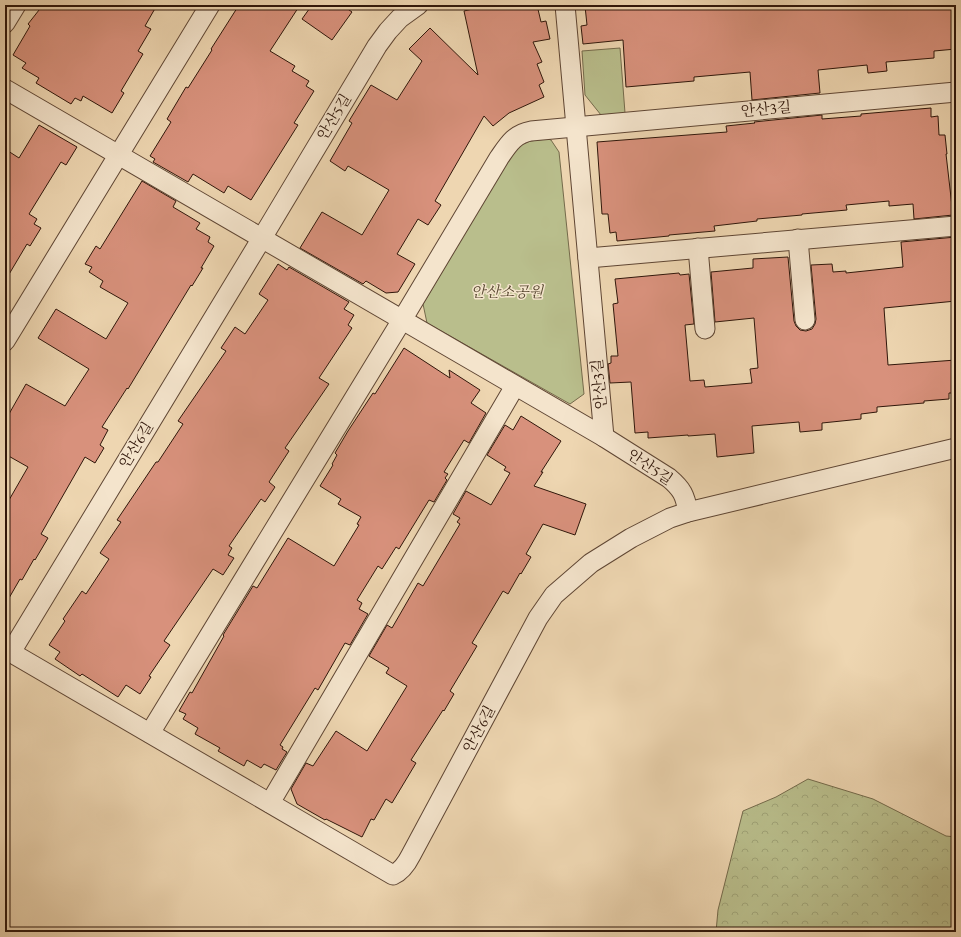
<svg xmlns="http://www.w3.org/2000/svg" width="961" height="937" font-family="'EB Garamond','Noto Serif KR',serif">
  <style>
    .forest { fill: url(#forest-crowns); stroke: #746a4b }
    .park { fill: #b9be8c; stroke: #746a4b }
    .building { fill: #d8917c; stroke: #2f160a }
    .lines { fill: none; stroke-linecap: round; stroke-linejoin: round }
    .minor-casing { stroke: #5f4634; stroke-width: 21 }
    .minor { stroke: #f4e4cc; stroke-width: 19 }
    .labels { text-anchor: middle; stroke-width: 3; stroke-linejoin: round; paint-order: stroke }
    .street-label { font-size: 15px; fill: #2f160a; stroke: #f4e4cc }
    .park-label { font-size: 15px; font-style: italic; fill: #584831; stroke: #f4e4cc }
  </style>
  <defs>
    <pattern id="forest-crowns" width="20" height="18" patternUnits="userSpaceOnUse"><rect width="20" height="18" fill="#b9be8c"/><path d="M2 6a3 3 0 1 1 6 0M12 15a3 3 0 1 1 6 0" fill="none" stroke="#9fa377"/></pattern>
  </defs>
  <rect width="100%" height="100%" fill="#eed6b1"/>
  <filter id="stains"><feTurbulence type="fractalNoise" baseFrequency=".005" numOctaves="4"/><feColorMatrix values="0 0 0 0 .2 0 0 0 0 .09 0 0 0 0 .02 0 0 0 .5 -.17"/></filter>
  <radialGradient id="worn" r=".72"><stop offset=".6" stop-color="#630" stop-opacity="0"/><stop offset="1" stop-color="#630" stop-opacity=".3"/></radialGradient>
  <!-- forest -->
  <path class="forest" d="M808,779l65,20 73,37 10,1v95h-240l2,-22 25,-99 33,-14z"/>
  <!-- park -->
  <g class="park">
    <path d="M620,48l5,65 -24,2 -16,-20 -3,-44z"/>
    <path d="M548,139l3,1 8,12 25,242 -14,10 -143,-81 -4,-19 90,-152c2,-2 4,-5 7,-6 7,-6 19,-6 28,-7z"/>
  </g>
  <!-- building -->
  <g class="building">
    <path d="M43,5h114l-12,21 6,3 -13,22 5,3 -22,37 3,2 -12,20 -29,-17 -2,5 -6,-3 -4,6 -35,-21 3,-5 -17,-10 4,-5 -13,-8 17,-29 -2,-2z"/>
    <path d="M239,5h61l-30,46 25,15 -3,5 17,10 -3,5 8,5 -20,32 4,2 -47,75 -23,-14 -4,7 -31,-19 -5,8 -35,-20 2,-3 -5,-3 21,-34 -4,-3 19,-32 2,1 24,-38 -1,-1z"/>
    <path d="M312,5h30l10,7 -20,28 -30,-21z"/>
    <path d="M490,5h47l4,17 5,-1 4,18 -17,3 9,20 -5,2 7,18 -5,3 5,12 -35,16 -16,13 -9,-10 -49,85 6,4 -13,20 -10,-6 -21,35 18,10 -17,28 -12,1 -20,-12 -3,3 -63,-36 22,-36 40,23 27,-45 -41,-24 -3,5 -15,-10 22,-38 -3,-2 22,-36 26,15 25,-39 -13,-12 21,-21 48,47 -14,-64z"/>
    <path d="M595,5h361v44l-22,2v7l-48,4 1,9 -19,2 -1,-8 -49,5 2,23 -68,7 -2,-28 -56,5v4l-68,6 -3,-47 -40,4 -2,-18 6,-1 -2,-19z"/>
    <path d="M931,108v9l7,-1 1,19h6l2,19h-1l7,61 -39,4 -1,-15 -24,2v-5l-43,4 1,5 -45,4v1l-45,4v2l-43,5 1,5 -46,4v1l-52,5 -1,-9 -6,1 -2,-19h-6l-5,-72 130,-10 -1,-6 29,-3 -1,-1 68,-7v4l39,-3v-2z"/>
    <path d="M39,125l38,22 -11,18 -5,-3 -32,52 8,5 -3,5 7,4 -11,18 -3,-2 -22,37v-132l14,9z"/>
    <path d="M142,181l34,20 -3,6 27,16 -4,6 14,8 -2,5 6,4 -13,22h2l-11,18 -1,-1 -63,104 -1,-1 -25,39 6,3 -8,15 4,3 -9,15 -10,-6 -44,77 7,4 -13,22 -1,-1 -12,21 -2,-1 -15,26v-98l23,-40 -23,-13v-33l21,-37 39,22 24,-37 -51,-31 18,-29 50,30 22,-36 -28,-16 3,-6 -14,-9 3,-5 -7,-3 11,-18 4,3z"/>
    <path d="M956,237v64l-72,7 4,57 68,-5v33h-7v6l-25,2v2l-47,4v5l-16,2v5l-39,4v7l-22,2 -1,-10 -47,4 2,27 -37,4 -2,-23 -27,2v-1l-40,3v-6l-13,1 -4,-51 -21,1 -2,-19 3,-1v-7h7l-5,-52 5,-1 -3,-24 64,-6 1,2 9,-1 5,50 -9,1 5,56 14,-1 1,7 47,-4 -2,-14 8,-1 -4,-50 -39,4 -4,-50 42,-4v-9l35,-2 6,64 2,5 4,4 6,1 6,-2 3,-5 1,-5 -5,-54 21,-1 1,8 13,-1v2l57,-6 -2,-25z"/>
    <path d="M278,264l9,6 2,-3 60,35 -5,7 10,6 -6,10 4,3 -33,50 10,6 -44,64 4,3 -20,31 6,5 -10,15 -4,-3 -32,47 3,2 -4,7 6,3 -11,17 -10,-6 -49,72 6,4 -21,31 2,1 -11,17 -14,-9 -8,12 -36,-23 -2,2 -25,-17 5,-7 -11,-7 16,-24 -2,-2 19,-28 4,3 23,-35 -9,-6 21,-31 -4,-2 39,-58h2l25,-38 -5,-3 48,-70 -5,-3 14,-21 10,7 23,-34 -9,-6z"/>
    <path d="M404,348l46,30 -1,-8 31,20 -9,13 15,10 -17,30 -5,-3 -20,32 4,2 -3,4 2,2 -13,22 -5,-2 -30,49 -3,-2 -14,22 -4,-3 -21,34 5,3 -3,6 9,5 -18,31 -5,-2 -27,47 -3,-2 -35,57 3,2 -1,2 5,3 -11,18 -12,-6 -3,4 -14,-8 -3,6 -26,-15 2,-3 -25,-14 3,-6 -15,-9 3,-5 -7,-3 11,-19 2,1 32,-57 -1,-1 30,-49 4,2 31,-50 46,28 25,-41 -2,-1 4,-7 -23,-13 3,-5 -21,-13 13,-21 -1,-1 5,-9 -2,-2 13,-22 25,-38 2,1z"/>
    <path d="M521,416l40,25 -20,31h2l-9,14 52,18 -11,31 -32,-11 -17,30 5,3 -10,17 -1,-1 -12,21 -5,-3 -31,52 5,3 -27,45 4,3 -10,17 -1,-1 -32,50 5,3 -24,40 -6,-4 -12,21 -3,-1 -9,18 -36,-18 -1,1 -28,-16 -6,-15 15,-26 7,3 23,-35 31,20 40,-65 -21,-13 3,-5 -20,-12 18,-31 5,3 26,-45 5,3 37,-62 -3,-2 3,-4 -7,-4 13,-23 25,14 19,-32 -6,-3 2,-3 -19,-12 18,-30 8,5z"/>
  </g>
  <g class="lines">
    <defs>
      <g id="minor">
        <path d="M565,5l39,432"/>
        <path d="M5,23l11,-18"/>
        <path d="M5,89l599,348 65,41c13,11 16,17 19,34"/>
        <path d="M798,239l7,81"/>
        <path d="M698,248l7,81"/>
        <path d="M588,258l368,-32"/>
        <path d="M5,341l205,-336"/>
        <path d="M5,649l388,226c9,-4 14,-12 18,-20l127,-237 16,-23 37,-32 40,-25 39,-20 18,-6 268,-64"/>
        <path d="M11,652l251,-414 115,-192 11,-15 12,-13 18,-13"/>
        <path d="M150,733l252,-413 97,-162c9,-13 15,-24 32,-27l425,-39"/>
        <path d="M270,803l245,-417"/>
      </g>
    </defs>
    <!-- minor casing -->
    <use href="#minor" class="minor-casing"/>
    <!-- minor -->
    <use href="#minor" class="minor"/>
  </g>
  <g class="labels">
    <!-- street labels -->
    <g class="street-label">
      <text transform="translate(766 109) rotate(-5)" y="5">안산3길</text>
      <text transform="translate(334 117) rotate(-59)" y="5">안산5길</text>
      <text transform="translate(599 384) rotate(-95)" y="5">안산3길</text>
      <text transform="translate(136 445) rotate(-59)" y="5">안산6길</text>
      <text transform="translate(650 467) rotate(34)" y="5">안산5길</text>
      <text transform="translate(479 729) rotate(-62)" y="5">안산6길</text>
    </g>
    <!-- park labels -->
    <g class="park-label">
      <text x="507" y="297">안산소공원</text>
    </g>
  </g>
  <!-- margin -->
  <rect width="961" height="937" fill="none" stroke="#eed6b1" stroke-width="20"/>
  <rect x="6" y="6" width="949" height="925" fill="none" stroke="#2f160a" stroke-width="2"/>
  <rect x="10" y="10" width="941" height="917" fill="none" stroke="#2f160a"/>
  <rect width="100%" height="100%" filter="url(#stains)"/>
  <rect width="100%" height="100%" fill="url(#worn)"/>
</svg>
